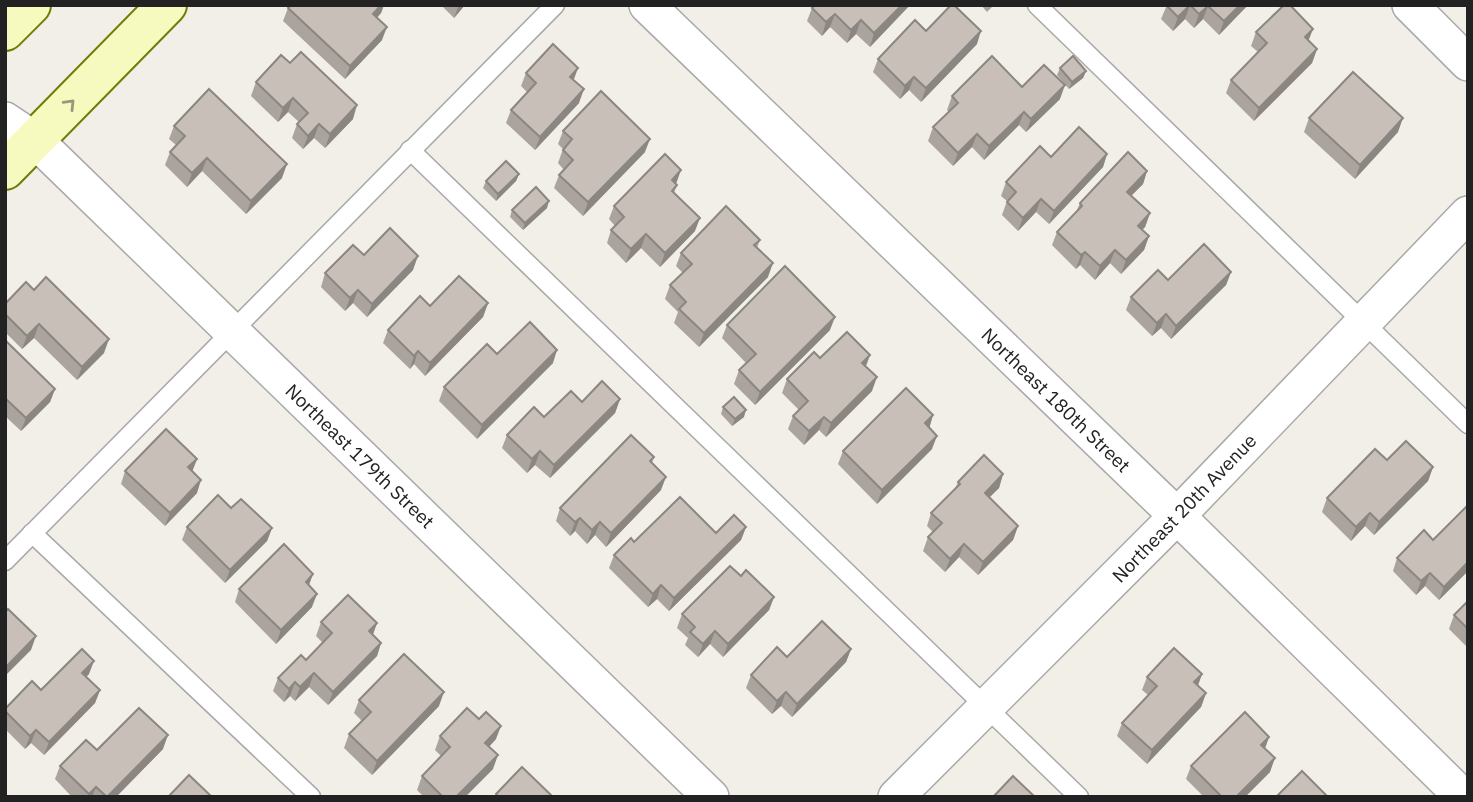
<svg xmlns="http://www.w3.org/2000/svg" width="1473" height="802" font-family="'IBM Plex Sans',sans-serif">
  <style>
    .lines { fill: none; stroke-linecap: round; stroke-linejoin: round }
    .lane-casing { stroke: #a9a9a9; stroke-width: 21 }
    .street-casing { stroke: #a9a9a9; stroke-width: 38 }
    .secondary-casing { stroke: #707d05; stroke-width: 42 }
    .lane { stroke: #fff; stroke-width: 18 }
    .street { stroke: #fff; stroke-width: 35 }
    .secondary { stroke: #f7fabf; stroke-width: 38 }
    .wall { fill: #aba49e }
    .shaded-wall { fill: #8b8681 }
    .building { fill: #c7bfb8; stroke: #8b8681; stroke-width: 2 }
    .oneway { stroke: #979978 }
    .labels { text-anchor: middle; stroke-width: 5; stroke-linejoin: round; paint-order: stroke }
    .street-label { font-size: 19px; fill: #222; stroke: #fff }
  </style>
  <rect width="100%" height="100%" fill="#f2efe9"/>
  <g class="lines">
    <defs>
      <g id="lane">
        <path d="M1037,5l431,419"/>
        <path d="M410,150l669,647"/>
        <path d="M32,533l279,264"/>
        <path d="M5,561l550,-556"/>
      </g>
      <g id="street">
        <path d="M647,5l530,511 286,281"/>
        <path d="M1410,5l58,58"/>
        <path d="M5,120l30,20 676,657"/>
        <path d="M896,797l281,-281 291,-302"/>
      </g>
      <g id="secondary">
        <path d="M5,31l26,-26"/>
        <path d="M5,170l162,-165"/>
      </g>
    </defs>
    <!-- lane casing -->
    <use href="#lane" class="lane-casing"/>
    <!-- street casing -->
    <use href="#street" class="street-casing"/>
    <!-- secondary casing -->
    <use href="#secondary" class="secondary-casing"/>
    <!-- lane -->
    <use href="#lane" class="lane"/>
    <!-- street -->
    <use href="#street" class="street"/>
    <!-- secondary -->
    <use href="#secondary" class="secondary"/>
  </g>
  <!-- wall -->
  <g class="wall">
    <path d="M291,5h93l-3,8 -4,5 5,22 -37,39 -62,-58 5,-13z"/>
    <path d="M441,5h24l-11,13z"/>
    <path d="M815,5h95l-40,42 -14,-13 -9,9 -17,-16 -8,9 -15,-15 5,-13z"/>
    <path d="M981,5h13l-7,7z"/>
    <path d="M1167,5h81l-29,30 -16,-16 -9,9 -9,-9 -12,12 -12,-12z"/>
    <path d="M1256,32l53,9 8,8 -5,14 -58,58 -28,-28 5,-13 27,-28 -7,-6z"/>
    <path d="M977,44l-56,58 -12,-12 -9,9 -27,-27 5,-13z"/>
    <path d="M1060,68l26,3 -3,7 -14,11 -12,-14z"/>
    <path d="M526,73l48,7 5,23 -44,47 -29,-27 5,-13 16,-18 -6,-6z"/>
    <path d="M256,82l97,37 -28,29 -11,-10 -11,11 -11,-11 5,-14 2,-2 -11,-10 -10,10 -27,-26z"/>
    <path d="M1022,87l38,12 -34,33 -7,-7 -35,35 -12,-13 -19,19 -25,-25 5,-14 16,-15 -2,-2 5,-14z"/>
    <path d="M1309,118l89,14 -43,47 -51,-47z"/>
    <path d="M174,126l108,52 -36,36 -44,-43 -15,16 -22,-22 5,-13 6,-7 -7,-6z"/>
    <path d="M563,131l82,21 -62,64 -29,-28 5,-13 5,-5 -6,-7 5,-14 -5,-5z"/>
    <path d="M1107,154l-4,13 -54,57 -13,-12 -18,19 -16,-16 5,-14 -6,-5 5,-14 45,-25z"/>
    <path d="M1147,171l-4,13 -12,12 19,17 -5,14 -3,3 7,6 -5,14 -23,24 -11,-11 -15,17 -15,-15 -4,4 -24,-24 5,-13 19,-20 4,-9z"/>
    <path d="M519,174l-3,7 -20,20 -13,-13 3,-7z"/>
    <path d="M676,184l1,1 -3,8 21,38 -35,36 -19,-19 -15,15 -19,-20 4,-13 4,-4 -6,-7 5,-13z"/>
    <path d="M547,208l-24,22 -13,-13 2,-7z"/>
    <path d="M760,240l-3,8 11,29 -69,70 -25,-24 4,-11 -13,-13 5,-14 13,-12 -7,-7 5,-13z"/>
    <path d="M364,255l49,15 -46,47 -14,-14 -8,8 -24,-24 4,-14z"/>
    <path d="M1231,272l-5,13 -55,54 -10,-11 -9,8 -26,-26 5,-13 37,-17z"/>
    <path d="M488,303l-5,14 -58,59 -11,-12 -4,5 -27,-26 5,-13 42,-24z"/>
    <path d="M5,304l99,49 -27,27 -43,-42 -12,11 -17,-17z"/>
    <path d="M727,325l103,5 -75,75 -21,-21 5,-14 7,-7 -24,-25z"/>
    <path d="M5,340l50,49 -5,13 -29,29 -16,-15z"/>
    <path d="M497,354l56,9 -76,76 -38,-38 5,-14z"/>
    <path d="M870,355l-4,11 6,25 -46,46 -7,-7 -15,15 -16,-16 5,-13 6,-6 -17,-17 5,-14 33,-21z"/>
    <path d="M620,399l-5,14 -65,65 -15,-13 -8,8 -25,-25 5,-13 75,-33z"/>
    <path d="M723,407l21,10 -12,9 -11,-12z"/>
    <path d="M933,415l-4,13 3,21 -55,55 -39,-40 5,-13z"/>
    <path d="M654,457l-2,6 9,27 -55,57 -11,-12 -8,9 -12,-13 -5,5 -14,-15 4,-13z"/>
    <path d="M197,459l-5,12 5,22 -32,33 -44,-42 4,-13z"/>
    <path d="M1433,467l-5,14 -54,54 -9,-9 -14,15 -29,-29 5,-14z"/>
    <path d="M1003,474l-4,14 -10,9 29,29 -5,14 -35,35 -19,-18 -14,15 -22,-21 5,-14 5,-5 -6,-6 4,-13 24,-24 3,-7z"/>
    <path d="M1468,502v69l-29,29 -14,-14 -9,9 -23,-24 4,-13 36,-18 33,-33z"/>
    <path d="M231,508l41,20 -5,13 -42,42 -43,-43 5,-13z"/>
    <path d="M746,527l-5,13 -72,71 -12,-12 -9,8 -39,-39 5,-13 20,-13 82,-9z"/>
    <path d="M313,574l-4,11 3,22 -36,37 -41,-42 4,-13z"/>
    <path d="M741,576l33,21 -5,13 -46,47 -13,-13 -12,13 -13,-12 3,-7 -11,-10 5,-14z"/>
    <path d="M1468,601v47l-19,-19 5,-14z"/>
    <path d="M321,622l56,1 -4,12 8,8 -4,13 -49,49 -19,-18 -14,14 -5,-5 -6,6 -11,-11 5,-13 28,-18 17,-17 -7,-7z"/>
    <path d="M851,649l-5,13 -54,55 -11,-11 -9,8 -26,-26 5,-13z"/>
    <path d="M89,674l-3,3 14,13 -5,13 -51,52 -13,-12 -6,6 -20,-20v-20l36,-19z"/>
    <path d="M1202,674l-4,12 8,7 -5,14 -54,57 -30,-28 5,-13 26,-28 -6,-5 5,-13z"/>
    <path d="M359,700l80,6 -67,69 -28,-27 5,-14 13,-13 -8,-8z"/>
    <path d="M440,736l56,3 -7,8 4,22 -28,28h-41l-7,-7 5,-14 19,-20 -6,-6z"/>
    <path d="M1269,737l-4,12 5,23 -25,25h-41l-18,-18 5,-13z"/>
    <path d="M163,749l-47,48h-44l-17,-18 5,-13 37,-16z"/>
  </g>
  <!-- shaded-wall -->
  <g class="shaded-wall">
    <path d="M381,5h3l-3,8 -13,14 5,-13z"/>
    <path d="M459,5h6l-11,13z"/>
    <path d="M902,5h8l-40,42 4,-14z"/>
    <path d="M1190,5l-5,14 -12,12 5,-14z"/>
    <path d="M1240,5h8l-29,30 5,-14z"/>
    <path d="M1208,6l-5,13 -9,9 5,-14z"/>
    <path d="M835,14l-5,13 -8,9 4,-14z"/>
    <path d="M861,20l-5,14 -9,9 4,-13z"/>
    <path d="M387,27l-5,13 -37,39 5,-13z"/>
    <path d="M1313,29l-5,13 -3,-5z"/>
    <path d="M981,31l-4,13 -56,58 5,-14z"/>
    <path d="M1317,49l-5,14 -58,58 5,-13z"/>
    <path d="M578,68l-5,14 -3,-5z"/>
    <path d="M1086,71l-3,7 -14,11 3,-7z"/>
    <path d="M914,77l-5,13 -9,9 5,-13z"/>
    <path d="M1065,85l-5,14 -34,33 5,-13z"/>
    <path d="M584,89l-5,14 -44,47 5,-13z"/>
    <path d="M293,98l-5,14 -10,10 5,-14z"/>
    <path d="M357,105l-4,14 -28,29 5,-14z"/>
    <path d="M1024,112l-5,13 -35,35 5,-14z"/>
    <path d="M1403,118l-5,14 -43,47 5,-14z"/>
    <path d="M319,124l-5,14 -11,11 5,-13z"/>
    <path d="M977,134l-5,13 -19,19 5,-13z"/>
    <path d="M650,139l-5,13 -62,64 5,-14z"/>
    <path d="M1107,154l-4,13 -54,57 5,-13z"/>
    <path d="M207,158l-5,13 -15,16 5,-14z"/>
    <path d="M287,164l-5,14 -36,36 5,-13z"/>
    <path d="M681,170l-5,14 -9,9 5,-13z"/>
    <path d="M1147,171l-4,13 -21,21 5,-13z"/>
    <path d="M519,174l-3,7 -20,20 2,-7z"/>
    <path d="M1041,199l-5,13 -18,19 5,-13z"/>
    <path d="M549,201l-2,7 -24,22 2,-7z"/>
    <path d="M1150,213l-5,14 -12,12 5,-13z"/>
    <path d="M700,218l-5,13 -35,36 5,-14z"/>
    <path d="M646,234l-5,14 -15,15 5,-14z"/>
    <path d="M1149,236l-5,14 -23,24 5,-14z"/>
    <path d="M1115,250l-5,13 -15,17 5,-14z"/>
    <path d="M1085,252l-5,13 -4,4 5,-14z"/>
    <path d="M418,256l-5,14 -46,47 5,-13z"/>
    <path d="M773,263l-5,14 -69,70 5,-14z"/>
    <path d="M1231,272l-5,13 -55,54 5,-13z"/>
    <path d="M358,290l-5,13 -8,8 5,-13z"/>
    <path d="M488,303l-5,14 -58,59 5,-13z"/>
    <path d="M1166,314l-5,14 -9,8 5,-13z"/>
    <path d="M835,317l-5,13 -75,75 5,-13z"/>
    <path d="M39,324l-5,14 -12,11 5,-13z"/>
    <path d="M109,339l-5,14 -27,27 5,-13z"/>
    <path d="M557,350l-4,13 -76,76 5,-14z"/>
    <path d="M418,351l-4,13 -4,5 4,-13z"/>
    <path d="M870,355l-5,13 -3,-5z"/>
    <path d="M877,377l-5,14 -46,46 5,-14z"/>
    <path d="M55,389l-5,13 -29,29 5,-13z"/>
    <path d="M620,399l-5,14 -65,65 4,-13z"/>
    <path d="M746,410l-2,7 -12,9 3,-7z"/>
    <path d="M933,415l-4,14 -4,-6z"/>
    <path d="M824,417l-5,13 -15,15 5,-14z"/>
    <path d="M937,436l-5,13 -55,55 5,-14z"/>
    <path d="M540,451l-5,14 -8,8 5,-14z"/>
    <path d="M197,459l-5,13 -4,-5z"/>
    <path d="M1433,467l-5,14 -54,54 5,-13z"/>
    <path d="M1003,474l-4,14 -19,19 5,-14z"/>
    <path d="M666,477l-5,13 -55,57 5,-14z"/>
    <path d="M201,480l-4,13 -32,33 5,-13z"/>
    <path d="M1370,513l-5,13 -14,15 5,-14z"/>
    <path d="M580,518l-5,13 -5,5 5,-14z"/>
    <path d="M600,522l-5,13 -8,9 5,-14z"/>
    <path d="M1018,526l-5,14 -35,35 5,-13z"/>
    <path d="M746,527l-5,13 -72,71 5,-13z"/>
    <path d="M272,528l-5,13 -42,42 5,-13z"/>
    <path d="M964,544l-5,13 -14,15 5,-13z"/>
    <path d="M1468,562v9l-29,29 5,-13z"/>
    <path d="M1430,573l-5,13 -9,9 5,-14z"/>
    <path d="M313,574l-5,13 -2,-5z"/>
    <path d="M661,585l-4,14 -9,8 5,-13z"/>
    <path d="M317,594l-5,13 -36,37 5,-14z"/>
    <path d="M774,597l-5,13 -46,47 5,-13z"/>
    <path d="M377,623l-5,13 -3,-5z"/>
    <path d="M715,631l-5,13 -12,13 5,-13z"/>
    <path d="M36,636l-5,14 -26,26v-8z"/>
    <path d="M381,643l-4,13 -49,49 5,-13z"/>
    <path d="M851,649l-5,13 -54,55 5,-13z"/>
    <path d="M94,661l-5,13 -12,12 5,-13z"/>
    <path d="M314,673l-5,14 -14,14 5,-14z"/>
    <path d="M1202,674l-5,13 -3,-5z"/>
    <path d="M295,682l-5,14 -6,6 5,-13z"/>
    <path d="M100,690l-5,13 -51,52 5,-13z"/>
    <path d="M444,692l-5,14 -67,69 5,-14z"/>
    <path d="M786,692l-5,14 -9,8 5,-13z"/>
    <path d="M1206,693l-5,14 -54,57 5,-14z"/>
    <path d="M501,726l-5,13 -16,17 5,-13z"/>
    <path d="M36,730l-5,13 -6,6 5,-13z"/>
    <path d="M168,735l-5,14 -47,48h-9z"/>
    <path d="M1269,737l-5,13 -3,-5z"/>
    <path d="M498,755l-5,14 -28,28h-9z"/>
    <path d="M1275,758l-5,14 -25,25h-9z"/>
    <path d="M96,787l-4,10h-4l1,-3z"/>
  </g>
  <!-- building -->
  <g class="building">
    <path d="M291,5h90l-8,9 14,13 -37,39 -62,-58z"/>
    <path d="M815,5h87l-28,28 -13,-13 -10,10 -16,-16 -9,8 -14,-14z"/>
    <path d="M951,5h3l27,26 -55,57 -12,-11 -9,9 -27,-27 37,-39 11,11z"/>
    <path d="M1166,5h74l-16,16 -16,-15 -9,8 -9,-9 -12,12z"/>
    <path d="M1284,5h6l23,24 -8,8 12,12 -58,59 -28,-28 36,-37 -11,-11z"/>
    <path d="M553,44l25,24 -8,9 14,12 -44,48 -29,-27 25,-27 -10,-10z"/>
    <path d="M301,52l56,53 -27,29 -11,-10 -11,12 -11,-12 11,-11 -15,-15 -10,10 -27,-26 25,-27 9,8z"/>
    <path d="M992,56l30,31 22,-22 21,20 -34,34 -7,-7 -35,34 -12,-12 -19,19 -25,-26 25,-24 -6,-7z"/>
    <path d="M1073,56l13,15 -14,11 -12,-14z"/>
    <path d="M1353,72l50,46 -43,47 -51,-47z"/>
    <path d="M209,89l78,75 -36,37 -44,-43 -15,15 -22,-21 15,-16 -11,-10z"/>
    <path d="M601,91l49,48 -62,63 -29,-27 14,-15 -10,-10 9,-11 -9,-8z"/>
    <path d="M1079,127l28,27 -53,57 -13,-12 -18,19 -16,-16 9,-10 -10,-10 34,-36 11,11z"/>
    <path d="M1128,152l19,19 -20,21 23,21 -12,13 11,10 -23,24 -11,-10 -15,16 -15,-14 -4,3 -24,-23 25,-26 -2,-3z"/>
    <path d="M665,154l16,16 -9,10 5,5 -5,6 28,27 -35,35 -19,-19 -15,15 -20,-19 13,-13 -10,-11z"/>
    <path d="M506,161l13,13 -21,20 -12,-13z"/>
    <path d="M536,187l13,14 -24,22 -13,-13z"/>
    <path d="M726,206l34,34 -6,5 19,18 -69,70 -25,-24 7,-7 -16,-17 22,-21 -11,-11z"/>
    <path d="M390,228l28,28 -46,48 -14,-14 -8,8 -25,-25 28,-28 11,10z"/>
    <path d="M1204,244l27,28 -55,54 -10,-12 -9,9 -26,-26 27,-27 10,10z"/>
    <path d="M785,266l50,51 -75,75 -21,-22 17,-16 -29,-29z"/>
    <path d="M459,276l29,27 -58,60 -12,-12 -4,5 -26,-26 32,-34 10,10z"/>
    <path d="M46,277l63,62 -27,28 -43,-43 -12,12 -22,-22v-10l21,-22 8,8z"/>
    <path d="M530,322l27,28 -75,75 -38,-38 43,-43 10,10z"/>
    <path d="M847,332l23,23 -8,8 15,14 -46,46 -7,-6 -15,14 -16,-15 15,-15 -21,-22 27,-27 6,6z"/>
    <path d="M5,340l50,49 -29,29 -21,-20z"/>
    <path d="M602,381l18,18 -66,66 -14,-14 -8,8 -25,-24 27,-28 10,10 27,-26 11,11z"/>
    <path d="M906,388l27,27 -8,8 12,13 -55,54 -39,-39z"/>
    <path d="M734,397l12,13 -11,9 -12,-12z"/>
    <path d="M166,429l31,30 -9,8 13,13 -31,33 -45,-42z"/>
    <path d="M631,435l23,22 -4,4 16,16 -55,56 -11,-11 -8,8 -12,-12 -5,4 -15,-14z"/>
    <path d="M1406,441l27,26 -54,55 -9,-9 -14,14 -29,-29 48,-49 12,11z"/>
    <path d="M984,455l19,19 -18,19 33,33 -35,36 -19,-18 -14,15 -22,-22 14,-14 -11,-10 29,-29 -2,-2z"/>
    <path d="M218,495l13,13 10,-9 31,29 -42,42 -43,-43z"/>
    <path d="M680,497l36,36 18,-18 12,12 -72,71 -13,-13 -8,9 -39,-39 17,-17 3,4z"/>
    <path d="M1468,505v57l-24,25 -14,-14 -9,8 -24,-23 27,-28 9,10z"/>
    <path d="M284,544l29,30 -7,8 11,12 -36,36 -42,-41z"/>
    <path d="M730,566l11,10 5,-6 28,27 -46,47 -13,-13 -12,13 -13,-12 5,-5 -13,-13z"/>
    <path d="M348,595l29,28 -8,8 12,12 -48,49 -19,-19 -14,14 -5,-5 -6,7 -11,-11 23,-23 5,5 26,-27 -11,-11z"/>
    <path d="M1468,601v28l-14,-14z"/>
    <path d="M8,609l28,27 -31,32v-56z"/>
    <path d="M822,621l29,28 -54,55 -11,-12 -9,9 -26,-26 26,-28 10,10z"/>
    <path d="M1174,648l28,26 -8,8 12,11 -54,57 -30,-27 35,-37 -10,-9z"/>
    <path d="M82,649l12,12 -12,12 18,17 -51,52 -13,-12 -6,6 -25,-25v-2l27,-28 9,9z"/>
    <path d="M404,654l40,38 -67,69 -28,-27 22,-22 -12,-12z"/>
    <path d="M139,708l29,27 -61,62 -11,-10 -7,7 -29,-28 26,-26 11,10z"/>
    <path d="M467,708l12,11 7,-7 15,14 -16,17 13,12 -42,42h-13l-21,-21 28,-29 -10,-11z"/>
    <path d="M1245,712l24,25 -8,8 14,13 -39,39h-14l-31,-31z"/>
    <path d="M522,767l30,29 -2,1h-51l-3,-3z"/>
    <path d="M1302,771l26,26h-52z"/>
    <path d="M189,775l23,22h-44z"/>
    <path d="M1013,776l22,21h-42z"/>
  </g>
  <!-- one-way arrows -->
  <defs><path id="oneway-chevron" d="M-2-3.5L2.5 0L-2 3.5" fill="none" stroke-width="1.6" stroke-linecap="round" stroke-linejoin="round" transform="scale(1.75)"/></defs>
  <use class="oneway" href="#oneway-chevron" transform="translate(70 104) rotate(-46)"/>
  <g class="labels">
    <!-- street labels -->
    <g class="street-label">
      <text transform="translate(1056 400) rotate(44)" y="7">Northeast 180th Street</text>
      <text transform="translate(360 456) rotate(44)" y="7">Northeast 179th Street</text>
      <text transform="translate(1184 508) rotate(-46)" y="7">Northeast 20th Avenue</text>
    </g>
  </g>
  <!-- border -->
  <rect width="1473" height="802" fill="none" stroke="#222222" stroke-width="14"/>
</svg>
